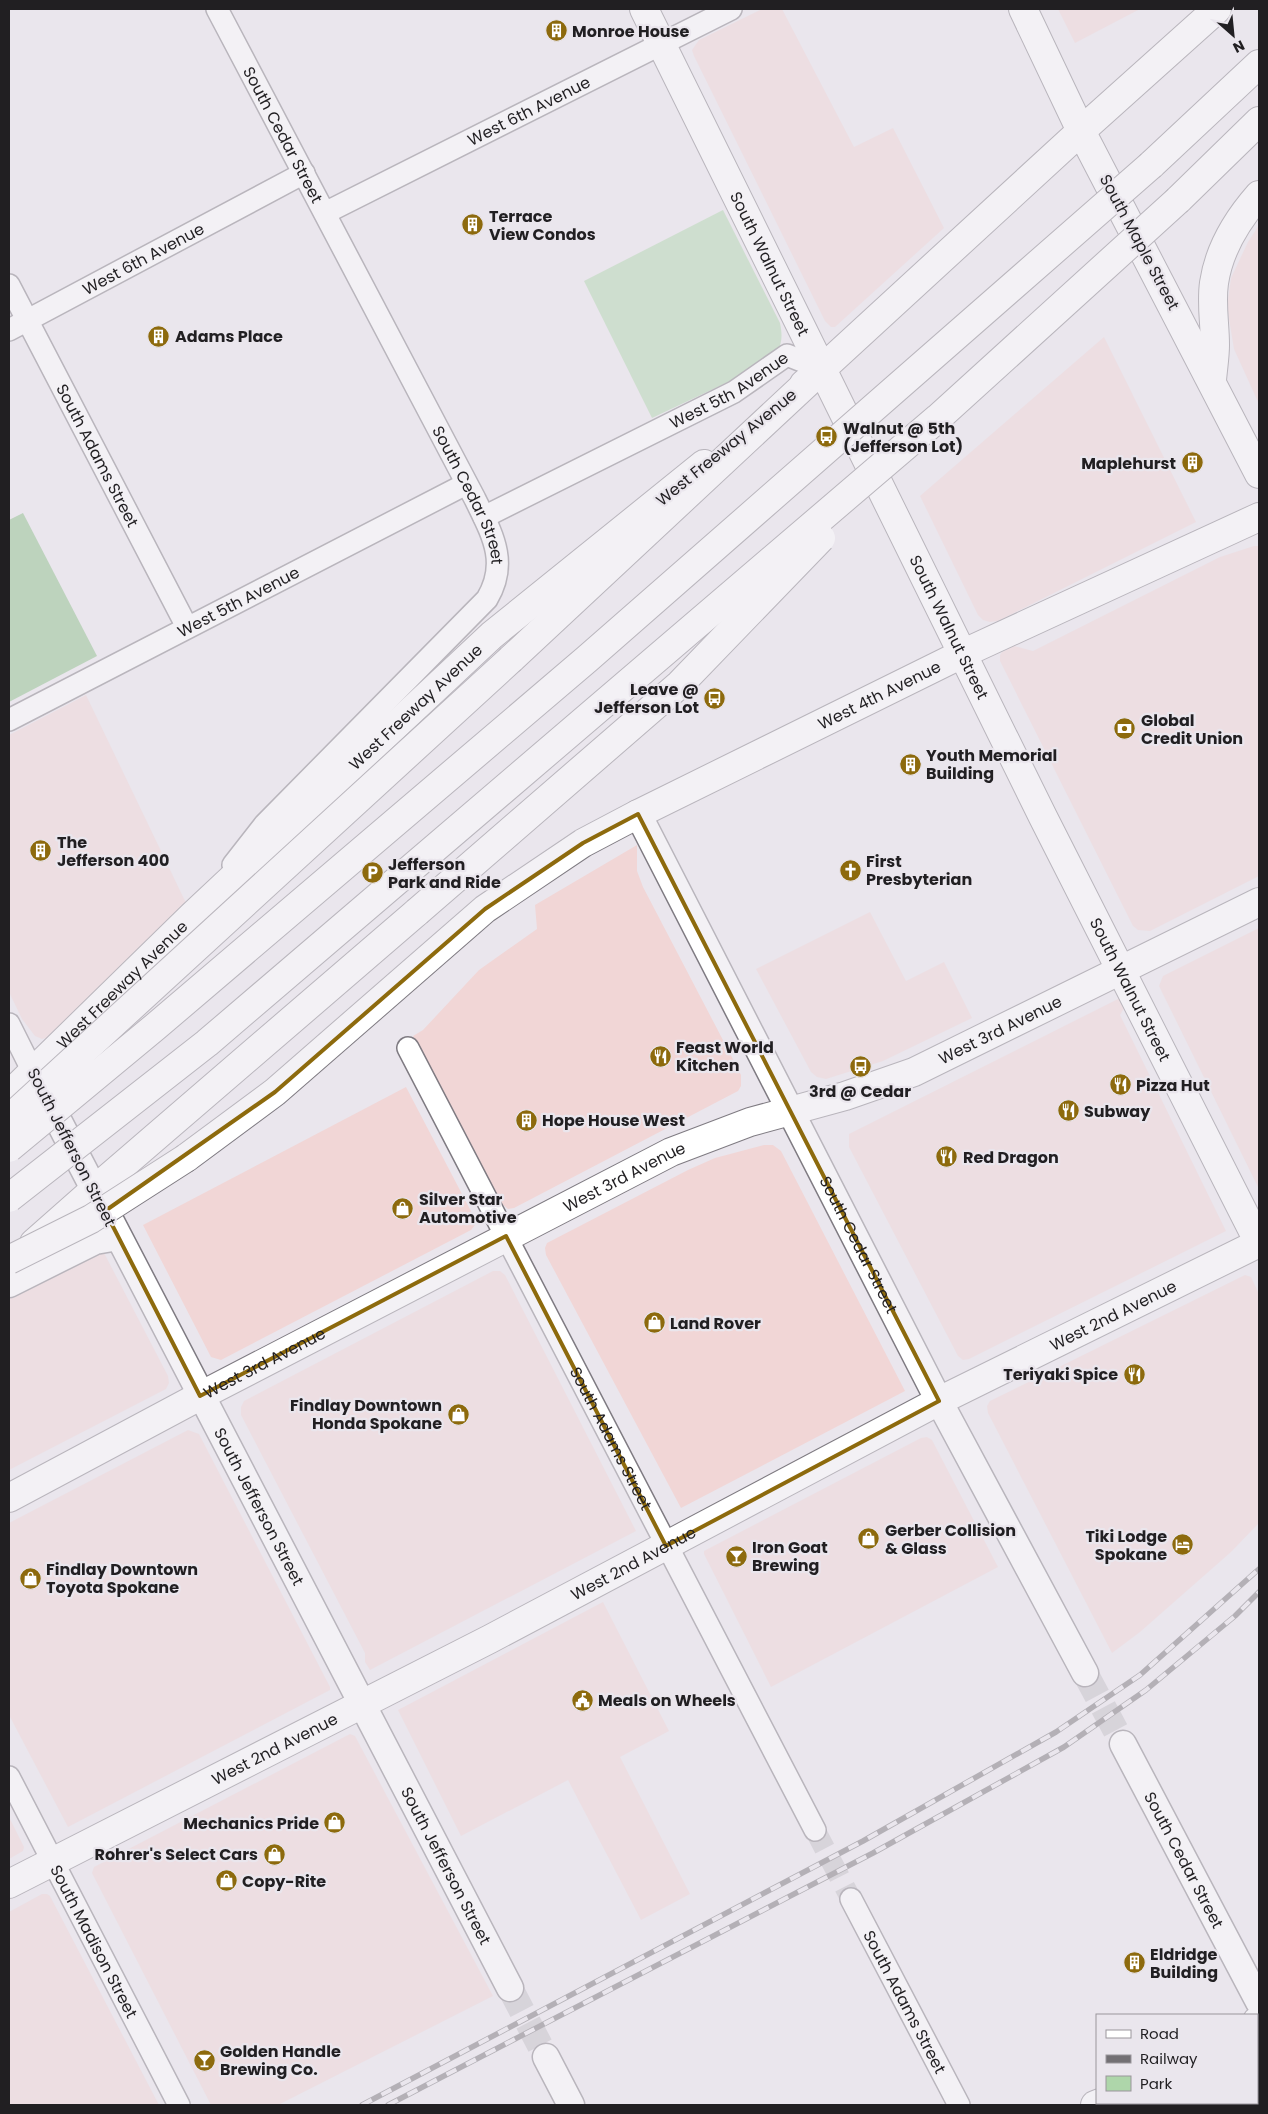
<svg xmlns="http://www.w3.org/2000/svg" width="1268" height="2114" font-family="Poppins,sans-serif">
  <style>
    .commercial { fill: #f1d6d6 }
    .green { fill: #aed6aa }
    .forest { fill: #88bc83 }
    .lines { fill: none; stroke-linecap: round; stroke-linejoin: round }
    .minor-tunnel { stroke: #c2bec4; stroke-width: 21; stroke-dasharray: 21 11; stroke-linecap: butt }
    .tertiary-tunnel { stroke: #c2bec4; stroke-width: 26; stroke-dasharray: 26 13; stroke-linecap: butt }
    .minor-casing { stroke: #7f7b82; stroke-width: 24 }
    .tertiary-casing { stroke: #7f7b82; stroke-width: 29 }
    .secondary-casing { stroke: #7f7b82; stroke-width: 30 }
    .primary-casing { stroke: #7f7b82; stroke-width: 30 }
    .motorway-casing { stroke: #7f7b82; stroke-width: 30 }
    .minor { stroke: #fff; stroke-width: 21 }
    .tertiary { stroke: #fff; stroke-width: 26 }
    .secondary { stroke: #fff; stroke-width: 28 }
    .primary { stroke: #fff; stroke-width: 28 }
    .motorway { stroke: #fff; stroke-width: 28 }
    .rail-casing { stroke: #737074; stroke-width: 5.5 }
    .rail { stroke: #eae6ed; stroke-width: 4; stroke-dasharray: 11; stroke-linecap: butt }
    .motorway-bridge-casing { stroke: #7f7b82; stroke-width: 30; stroke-linecap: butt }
    .motorway-bridge { stroke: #fff; stroke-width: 28 }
    .marked { fill: none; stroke: #8d6a0d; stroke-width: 4; stroke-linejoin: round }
    .labels { text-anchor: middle; stroke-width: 4.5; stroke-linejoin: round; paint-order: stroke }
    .poi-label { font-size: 16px; font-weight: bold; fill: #211f22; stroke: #eae6ed; text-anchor: start }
    .street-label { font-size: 16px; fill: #211f22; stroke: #eae6ed }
  </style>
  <rect width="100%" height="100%" fill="#eae6ed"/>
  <!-- commercial -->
  <g class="commercial">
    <path d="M762,9h20l72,138 39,-19 51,100 -109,99h-4l-6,-6 -131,-265 -2,-6 7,-10z"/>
    <path d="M1058,9h82l-65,34z"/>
    <path d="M1259,225v179l-25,-55 -7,-42 4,-29 17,-36z"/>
    <path d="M1104,337l92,185 -198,99 -8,1 -7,-2 -5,-5 -58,-119z"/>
    <path d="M1254,546h5v330l-109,55 -12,-1 -5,-4 -133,-265v-6l2,-3 12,-6 19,5 187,-94z"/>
    <path d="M86,695l100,208 -136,134 -8,2 -7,-3 -13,-17 -13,-27v-257z"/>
    <path d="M637,845v26l6,16 93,178 5,10v11l-3,5 -224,117 -6,1 -6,-5 -89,-168 10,-6 56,-60 58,-41 -2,-24z"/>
    <path d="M870,912l36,69 38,-19 28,56 -89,43 -57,18 -9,-2 -6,-5 -55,-103z"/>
    <path d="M1259,928v261l-100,-203 4,-10z"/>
    <path d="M1122,997l4,8 -6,10 106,216 -257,128 -6,1 -5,-4 -109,-209v-13z"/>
    <path d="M406,1087l68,130 1,8 -4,5 -250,130 -10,-3 -68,-132z"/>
    <path d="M764,1145h9l8,6 124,240 -224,117 -135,-253 -1,-7 2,-5 141,-73 27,-12z"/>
    <path d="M102,1249l66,127 1,7 -3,6 -157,81v-177z"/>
    <path d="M493,1271h7l5,4 131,256 -266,139 -5,-8v-9l-124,-238v-8l3,-6z"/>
    <path d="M1245,1275l6,2 8,17v229l-28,29 -91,80 -28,21 -124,-240 -1,-7 3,-5z"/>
    <path d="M188,1430l11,4 131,253v3l-262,137 -59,-112v-192z"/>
    <path d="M927,1437l5,3 66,127 -227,120 -67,-133v-3l217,-113z"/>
    <path d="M603,1602l66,129 -49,26 70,137 -49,26 -73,-140 -107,56 -63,-126z"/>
    <path d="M350,1734l5,2 138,260 -215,109h-67l-119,-232 2,-6z"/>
    <path d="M9,1817l15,30 -1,4 -14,8z"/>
    <path d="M42,1894h5l3,2 109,209h-150v-193z"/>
  </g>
  <!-- green -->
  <path class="green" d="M723,210l57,113c4,19 0,27 -12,40l-116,55 -68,-137z"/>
  <!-- forest -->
  <path class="forest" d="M23,513l74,143 -88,46v-182z"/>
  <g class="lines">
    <!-- minor-tunnel -->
    <path class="minor-tunnel" d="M815,1830l36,69"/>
    <!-- tertiary-tunnel -->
    <g class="tertiary-tunnel">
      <path d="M1085,1673l38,71"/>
      <path d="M510,1988l36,69"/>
    </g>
    <defs>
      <g id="minor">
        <path id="s1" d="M217,9l258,490c17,35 34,63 12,100l-222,225 -32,41"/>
        <path id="s2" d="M325,213l406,-204"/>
        <path id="s3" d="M9,285l178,342"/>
        <path id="s4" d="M9,330l295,-157"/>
        <path id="s5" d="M484,517l250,-125 53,-37 35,14"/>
        <path id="s6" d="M9,720l457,-236"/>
        <path d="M9,1024l24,48"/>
        <path id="s7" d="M408,1048l407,782"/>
        <path id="s8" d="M9,1777l170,328"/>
        <path id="s9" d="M851,1899l108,206"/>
      </g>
      <g id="tertiary">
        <path id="s10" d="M638,814l301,587 146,272"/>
        <path id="s11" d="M44,1093l466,895"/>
        <path d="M9,1284l86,-43 23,-4"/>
        <path id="s12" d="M1123,1744l136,258"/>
        <path d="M546,2057l25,48"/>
      </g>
      <g id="secondary">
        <path id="s13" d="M644,9l178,360 -18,15"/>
        <path d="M1023,9l58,122"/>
        <path id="s14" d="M638,814l326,-161 295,-136"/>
        <path id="s15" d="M9,1095l183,-179 300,-281 212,-171"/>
        <path d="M34,1243l60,-53"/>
        <path id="s16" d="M9,1498l191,-102 471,-244 79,-30 95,-26 69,-24 345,-170"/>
        <path id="s17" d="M9,1884l481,-245 449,-238 320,-158"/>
        <path d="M1257,2021l2,-1"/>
        <path d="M1095,2105l5,-2"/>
      </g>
      <g id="primary">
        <path id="s18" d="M1259,474l-178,-343 -259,238 221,448 216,426"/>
      </g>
      <g id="motorway">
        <path d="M1081,131l136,-122"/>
        <path d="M1151,165l108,-101"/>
        <path d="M1178,200l81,-79"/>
        <path d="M1212,380c1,-12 3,-24 3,-35 0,-21 -4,-41 -1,-62 5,-34 23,-63 45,-88"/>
        <path d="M511,659l311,-290"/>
        <path d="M186,1158l89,-66 210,-183 98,-66 55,-29"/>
        <path d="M94,1190l323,-278"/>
      </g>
    </defs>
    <!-- minor casing -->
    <use href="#minor" class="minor-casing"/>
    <!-- tertiary casing -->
    <use href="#tertiary" class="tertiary-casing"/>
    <!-- secondary casing -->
    <use href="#secondary" class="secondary-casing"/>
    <!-- primary casing -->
    <use href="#primary" class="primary-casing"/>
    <!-- motorway casing -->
    <use href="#motorway" class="motorway-casing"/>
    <!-- minor -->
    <use href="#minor" class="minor"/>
    <!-- tertiary -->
    <use href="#tertiary" class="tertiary"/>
    <!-- secondary -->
    <use href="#secondary" class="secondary"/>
    <!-- primary -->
    <use href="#primary" class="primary"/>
    <!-- motorway -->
    <use href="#motorway" class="motorway"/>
    <defs>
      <g id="rail">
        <path d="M362,2105l501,-264 193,-109 84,-57 119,-106"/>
        <path d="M388,2105l485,-252 191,-106 82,-57 89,-74 24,-24"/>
      </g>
    </defs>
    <!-- rail casing -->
    <use href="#rail" class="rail-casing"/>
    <!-- rail -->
    <use href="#rail" class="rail"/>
    <defs>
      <g id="motorway-bridge">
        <path d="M417,912l263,-228 141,-146"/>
        <path d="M9,1119l502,-460"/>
        <path d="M9,1148l146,-121 432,-368 564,-494"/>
        <path d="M9,1198l198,-155 731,-625 240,-218"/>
        <path d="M9,1260l82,-41 95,-61"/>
      </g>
    </defs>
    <!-- motorway-bridge casing -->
    <use href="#motorway-bridge" class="motorway-bridge-casing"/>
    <!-- motorway-bridge -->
    <use href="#motorway-bridge" class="motorway-bridge"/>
  </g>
  <!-- marked area -->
  <path d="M0 0H1268V2114H0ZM638,814l301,587 -273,145 -160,-310 -306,160 -95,-185 170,-119 210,-183 98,-66z" fill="#eae6ed" fill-opacity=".55" fill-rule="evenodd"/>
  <path class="marked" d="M638,814l301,587 -273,145 -160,-310 -306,160 -95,-185 170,-119 210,-183 98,-66z"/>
  <!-- icons -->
  <defs>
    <symbol id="building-disc" viewBox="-11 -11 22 22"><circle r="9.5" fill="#8d6a0d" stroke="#eae6ed"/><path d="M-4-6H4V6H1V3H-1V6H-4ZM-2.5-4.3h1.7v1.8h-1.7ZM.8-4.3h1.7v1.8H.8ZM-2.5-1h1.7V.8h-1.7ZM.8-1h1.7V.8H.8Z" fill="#fff"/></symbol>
    <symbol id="bus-disc" viewBox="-11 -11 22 22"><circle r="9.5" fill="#8d6a0d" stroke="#eae6ed"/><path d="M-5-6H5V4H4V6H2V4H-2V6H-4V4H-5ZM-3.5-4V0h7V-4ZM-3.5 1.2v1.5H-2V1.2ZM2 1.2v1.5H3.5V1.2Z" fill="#fff"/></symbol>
    <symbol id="bank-disc" viewBox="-11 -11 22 22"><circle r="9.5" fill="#8d6a0d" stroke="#eae6ed"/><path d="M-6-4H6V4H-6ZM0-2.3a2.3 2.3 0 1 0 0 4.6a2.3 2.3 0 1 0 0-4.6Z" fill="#fff"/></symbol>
    <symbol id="church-disc" viewBox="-11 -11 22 22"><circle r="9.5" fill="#8d6a0d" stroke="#eae6ed"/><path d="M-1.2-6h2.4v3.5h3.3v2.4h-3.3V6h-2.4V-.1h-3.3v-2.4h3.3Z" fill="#fff"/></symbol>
    <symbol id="parking-disc" viewBox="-11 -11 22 22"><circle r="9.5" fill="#8d6a0d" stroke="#eae6ed"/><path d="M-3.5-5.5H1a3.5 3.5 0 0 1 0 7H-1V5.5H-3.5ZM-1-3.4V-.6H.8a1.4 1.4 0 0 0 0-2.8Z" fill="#fff"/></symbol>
    <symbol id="restaurant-disc" viewBox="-11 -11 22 22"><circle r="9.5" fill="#8d6a0d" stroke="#eae6ed"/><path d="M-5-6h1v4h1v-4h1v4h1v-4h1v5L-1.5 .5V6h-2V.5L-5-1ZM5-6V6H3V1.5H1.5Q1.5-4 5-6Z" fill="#fff"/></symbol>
    <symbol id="shop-disc" viewBox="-11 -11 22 22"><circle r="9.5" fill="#8d6a0d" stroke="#eae6ed"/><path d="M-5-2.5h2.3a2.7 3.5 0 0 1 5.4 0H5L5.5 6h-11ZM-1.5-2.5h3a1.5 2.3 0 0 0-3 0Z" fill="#fff"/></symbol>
    <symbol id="hotel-disc" viewBox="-11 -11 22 22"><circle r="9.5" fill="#8d6a0d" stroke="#eae6ed"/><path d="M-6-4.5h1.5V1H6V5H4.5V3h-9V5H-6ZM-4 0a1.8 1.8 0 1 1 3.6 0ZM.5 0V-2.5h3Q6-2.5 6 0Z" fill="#fff"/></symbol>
    <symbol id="bar-disc" viewBox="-11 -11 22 22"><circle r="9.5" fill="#8d6a0d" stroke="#eae6ed"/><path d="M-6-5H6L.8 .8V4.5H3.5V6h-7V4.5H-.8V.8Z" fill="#fff"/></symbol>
    <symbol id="civic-disc" viewBox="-11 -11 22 22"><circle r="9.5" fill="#8d6a0d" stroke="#eae6ed"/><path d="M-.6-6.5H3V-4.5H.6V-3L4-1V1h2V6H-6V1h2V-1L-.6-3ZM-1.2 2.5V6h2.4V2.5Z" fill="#fff"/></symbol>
  </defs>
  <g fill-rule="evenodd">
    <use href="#building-disc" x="544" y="18" width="25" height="25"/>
    <use href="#building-disc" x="460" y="212" width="25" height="25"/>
    <use href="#building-disc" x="146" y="324" width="25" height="25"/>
    <use href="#bus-disc" x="814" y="424" width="25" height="25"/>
    <use href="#building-disc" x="1180" y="450" width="25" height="25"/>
    <use href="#bus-disc" x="702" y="686" width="25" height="25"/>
    <use href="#bank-disc" x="1112" y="716" width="25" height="25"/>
    <use href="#building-disc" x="898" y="752" width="25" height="25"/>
    <use href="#building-disc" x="28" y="838" width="25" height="25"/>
    <use href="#church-disc" x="838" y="858" width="25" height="25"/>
    <use href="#parking-disc" x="360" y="860" width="25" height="25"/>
    <use href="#restaurant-disc" x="648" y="1044" width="25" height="25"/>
    <use href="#bus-disc" x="848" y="1054" width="25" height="25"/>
    <use href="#restaurant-disc" x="1108" y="1072" width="25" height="25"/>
    <use href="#restaurant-disc" x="1056" y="1098" width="25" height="25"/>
    <use href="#building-disc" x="514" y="1108" width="25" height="25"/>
    <use href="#restaurant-disc" x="934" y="1144" width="25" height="25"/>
    <use href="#shop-disc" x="390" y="1196" width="25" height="25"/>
    <use href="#shop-disc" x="642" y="1310" width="25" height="25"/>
    <use href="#restaurant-disc" x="1122" y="1362" width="25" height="25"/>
    <use href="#shop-disc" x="446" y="1402" width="25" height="25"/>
    <use href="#shop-disc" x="856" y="1526" width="25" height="25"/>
    <use href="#hotel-disc" x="1170" y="1532" width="25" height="25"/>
    <use href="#bar-disc" x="724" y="1544" width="25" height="25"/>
    <use href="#shop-disc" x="18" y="1566" width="25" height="25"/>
    <use href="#civic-disc" x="570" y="1688" width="25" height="25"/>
    <use href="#shop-disc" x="322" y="1810" width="25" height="25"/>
    <use href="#shop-disc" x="262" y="1842" width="25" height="25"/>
    <use href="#shop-disc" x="214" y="1868" width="25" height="25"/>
    <use href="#building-disc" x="1122" y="1950" width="25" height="25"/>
    <use href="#bar-disc" x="192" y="2048" width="25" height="25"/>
  </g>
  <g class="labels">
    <!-- poi labels -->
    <g class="poi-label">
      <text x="572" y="37">Monroe House</text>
      <text x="489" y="222">Terrace<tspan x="489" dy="18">View Condos</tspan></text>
      <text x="175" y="342">Adams Place</text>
      <text x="843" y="434">Walnut @ 5th<tspan x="843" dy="18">(Jefferson Lot)</tspan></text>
      <text x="1176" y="469" text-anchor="end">Maplehurst</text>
      <text x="699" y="695" text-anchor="end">Leave @<tspan x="699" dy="18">Jefferson Lot</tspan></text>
      <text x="1141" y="726">Global<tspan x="1141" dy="18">Credit Union</tspan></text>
      <text x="926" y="761">Youth Memorial<tspan x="926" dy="18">Building</tspan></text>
      <text x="57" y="848">The<tspan x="57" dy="18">Jefferson 400</tspan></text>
      <text x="866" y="867">First<tspan x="866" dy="18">Presbyterian</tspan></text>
      <text x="388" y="870">Jefferson<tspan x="388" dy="18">Park and Ride</tspan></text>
      <text x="676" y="1053">Feast World<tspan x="676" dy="18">Kitchen</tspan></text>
      <text x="1136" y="1091">Pizza Hut</text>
      <text x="860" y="1097" text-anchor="middle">3rd @ Cedar</text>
      <text x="1084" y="1117">Subway</text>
      <text x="542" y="1126">Hope House West</text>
      <text x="963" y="1163">Red Dragon</text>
      <text x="419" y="1205">Silver Star<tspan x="419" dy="18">Automotive</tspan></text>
      <text x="670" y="1329">Land Rover</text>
      <text x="1118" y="1380" text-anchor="end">Teriyaki Spice</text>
      <text x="442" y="1411" text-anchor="end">Findlay Downtown<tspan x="442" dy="18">Honda Spokane</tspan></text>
      <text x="885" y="1536">Gerber Collision<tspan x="885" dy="18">&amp; Glass</tspan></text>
      <text x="1167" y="1542" text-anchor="end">Tiki Lodge<tspan x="1167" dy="18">Spokane</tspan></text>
      <text x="752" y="1553">Iron Goat<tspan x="752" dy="18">Brewing</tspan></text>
      <text x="46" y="1575">Findlay Downtown<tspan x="46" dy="18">Toyota Spokane</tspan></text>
      <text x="598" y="1706">Meals on Wheels</text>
      <text x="319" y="1829" text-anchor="end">Mechanics Pride</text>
      <text x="258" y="1860" text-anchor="end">Rohrer's Select Cars</text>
      <text x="242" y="1887">Copy-Rite</text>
      <text x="1150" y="1960">Eldridge<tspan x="1150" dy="18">Building</tspan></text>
      <text x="220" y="2057">Golden Handle<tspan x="220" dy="18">Brewing Co.</tspan></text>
    </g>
    <!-- street labels -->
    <g class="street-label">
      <text dy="6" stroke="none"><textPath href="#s2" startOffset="228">West 6th Avenue</textPath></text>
      <text dy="6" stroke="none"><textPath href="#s1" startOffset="142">South Cedar Street</textPath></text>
      <text transform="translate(1140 242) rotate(62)" y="6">South Maple Street</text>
      <text dy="6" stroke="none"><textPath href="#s4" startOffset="152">West 6th Avenue</textPath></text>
      <text dy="6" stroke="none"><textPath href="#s13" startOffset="284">South Walnut Street</textPath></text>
      <text dy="6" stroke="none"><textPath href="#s5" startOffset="276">West 5th Avenue</textPath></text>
      <text transform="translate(726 447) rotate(-39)" y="6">West Freeway Avenue</text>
      <text dy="6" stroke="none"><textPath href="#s3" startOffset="192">South Adams Street</textPath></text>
      <text dy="6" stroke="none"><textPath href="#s1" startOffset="548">South Cedar Street</textPath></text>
      <text dy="6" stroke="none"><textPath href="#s6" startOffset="258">West 5th Avenue</textPath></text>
      <text dy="6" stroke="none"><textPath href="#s18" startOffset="1026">South Walnut Street</textPath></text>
      <text dy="6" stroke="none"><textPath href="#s14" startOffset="269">West 4th Avenue</textPath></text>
      <text dy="6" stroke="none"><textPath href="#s15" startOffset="562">West Freeway Avenue</textPath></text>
      <text dy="6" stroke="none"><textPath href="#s15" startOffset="158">West Freeway Avenue</textPath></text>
      <text dy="6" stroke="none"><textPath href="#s18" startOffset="1431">South Walnut Street</textPath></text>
      <text dy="6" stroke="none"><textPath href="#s16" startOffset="1099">West 3rd Avenue</textPath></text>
      <text transform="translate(72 1147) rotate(63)" y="6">South Jefferson Street</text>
      <text dy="6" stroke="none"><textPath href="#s16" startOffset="694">West 3rd Avenue</textPath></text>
      <text dy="6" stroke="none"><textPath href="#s10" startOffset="484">South Cedar Street</textPath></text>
      <text dy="6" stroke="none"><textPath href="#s17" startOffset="1242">West 2nd Avenue</textPath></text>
      <text dy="6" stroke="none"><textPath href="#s16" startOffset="289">West 3rd Avenue</textPath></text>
      <text dy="6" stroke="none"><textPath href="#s7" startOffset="440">South Adams Street</textPath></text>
      <text dy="6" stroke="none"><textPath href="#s11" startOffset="466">South Jefferson Street</textPath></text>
      <text dy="6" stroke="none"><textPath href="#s17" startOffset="702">West 2nd Avenue</textPath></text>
      <text dy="6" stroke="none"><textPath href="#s17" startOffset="298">West 2nd Avenue</textPath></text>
      <text dy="6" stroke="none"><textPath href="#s12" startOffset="131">South Cedar Street</textPath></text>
      <text dy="6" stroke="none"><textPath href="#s11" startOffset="871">South Jefferson Street</textPath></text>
      <text dy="6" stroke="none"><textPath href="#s8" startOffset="185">South Madison Street</textPath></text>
      <text dy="6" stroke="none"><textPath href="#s9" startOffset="116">South Adams Street</textPath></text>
    </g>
  </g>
  <!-- border -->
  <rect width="1268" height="2114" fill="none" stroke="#211f22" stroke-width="20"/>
  <!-- legend -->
  <rect x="1096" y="2014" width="162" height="90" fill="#eae6ed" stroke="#9a969c"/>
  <rect x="1106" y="2030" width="25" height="8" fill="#ffffff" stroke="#9a969c"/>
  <text x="1140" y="2039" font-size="15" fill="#211f22">Road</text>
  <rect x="1106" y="2055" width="25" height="8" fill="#737074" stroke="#9a969c"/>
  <text x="1140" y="2064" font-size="15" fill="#211f22">Railway</text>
  <rect x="1106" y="2076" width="25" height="15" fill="#aed6aa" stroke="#9a969c"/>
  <text x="1140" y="2089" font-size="15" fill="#211f22">Park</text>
  <!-- north arrow -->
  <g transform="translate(1233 35) rotate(153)" stroke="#eae6ed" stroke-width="4" paint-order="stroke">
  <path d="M0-4L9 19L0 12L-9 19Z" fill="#211f22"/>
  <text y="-8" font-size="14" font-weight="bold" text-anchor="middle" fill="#211f22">N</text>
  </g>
</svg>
